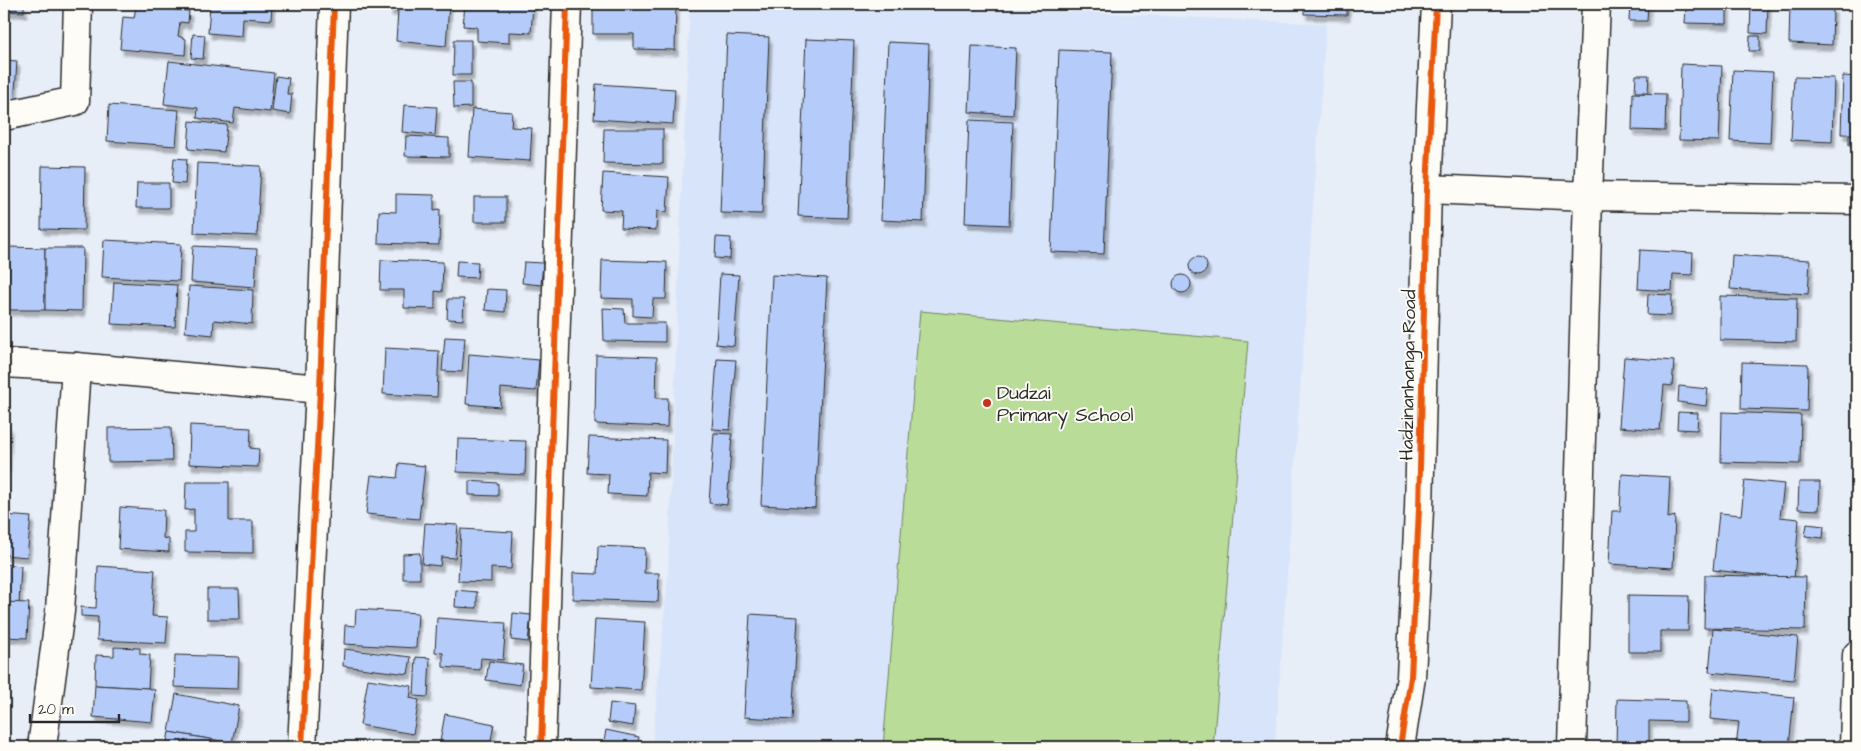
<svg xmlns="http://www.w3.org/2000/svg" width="1861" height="751" font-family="'Architects Daughter',sans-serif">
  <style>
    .built { fill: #d8e4f9 }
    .green { fill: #b9dd98; stroke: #728462 }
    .building { fill: #b5ccfa; stroke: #2b2b2b; filter: url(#shadow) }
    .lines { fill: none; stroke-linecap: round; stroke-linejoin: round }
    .minor-casing { stroke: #2b2b2b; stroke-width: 31 }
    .minor { stroke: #fdfcf7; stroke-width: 28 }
    .cycleway-casing { stroke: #fdfcf7; stroke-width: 9 }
    .cycleway { stroke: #e8590c; stroke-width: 6 }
    .poi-dot { fill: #c8321e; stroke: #fdfcf7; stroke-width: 2 }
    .labels { text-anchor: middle; stroke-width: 4; stroke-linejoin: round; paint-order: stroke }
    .street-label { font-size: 19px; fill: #2b2b2b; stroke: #fdfcf7 }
    .poi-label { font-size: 19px; fill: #2b2b2b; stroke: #fdfcf7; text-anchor: start }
  </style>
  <defs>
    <filter id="shadow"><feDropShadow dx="3" dy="5.5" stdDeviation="1" flood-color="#0004"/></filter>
  </defs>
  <rect width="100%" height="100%" fill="#e7eef8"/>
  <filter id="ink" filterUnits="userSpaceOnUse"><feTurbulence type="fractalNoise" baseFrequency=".02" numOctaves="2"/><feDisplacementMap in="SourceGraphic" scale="10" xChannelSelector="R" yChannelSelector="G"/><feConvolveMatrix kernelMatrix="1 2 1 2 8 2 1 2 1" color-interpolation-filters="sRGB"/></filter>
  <g filter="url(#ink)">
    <!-- built -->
    <path class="built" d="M690,4h71l341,9 224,11 -51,723h-623l16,-172 12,-344z"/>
    <!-- green -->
    <path class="green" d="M920,311l328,30 -35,406h-330z"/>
    <!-- building -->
    <g class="building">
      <path d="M4,4h20v8l-20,-1z"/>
      <path d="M210,4h62l-1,16 -28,-2 -1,18 -34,-3z"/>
      <path d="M390,4h59l-3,42 -50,-5 2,-30 -9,-1z"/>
      <path d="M465,4h68l-2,29 -22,-1v11l-32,-2v-14l-14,-1z"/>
      <path d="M593,4h83l-1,46 -41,-1v-15h-41z"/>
      <path d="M1304,4h43v11l-43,-1z"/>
      <path d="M1630,4h18l-1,17h-18z"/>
      <path d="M1686,4h41v20l-42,-1z"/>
      <path d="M1751,4h17l-1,30 -17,-1z"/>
      <path d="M1790,4h39v4h4l-1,37 -43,-2z"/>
      <path d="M136,6l53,5 -1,12 -8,-1 -2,14 8,3 -1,16 -65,-6 3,-32 11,1z"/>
      <path d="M193,34l12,1 -2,24 -12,-1z"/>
      <path d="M727,35l42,2 -7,177 -42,-1z"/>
      <path d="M1750,36h10v15h-11z"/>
      <path d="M806,39l48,2 -7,177 -49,-2z"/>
      <path d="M454,40h17v35h-18z"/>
      <path d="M888,42l41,2 -6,178 -42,-2z"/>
      <path d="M972,46l44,2 -3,67 -44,-3z"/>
      <path d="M1059,50l53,2 -8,202 -53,-2z"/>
      <path d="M4,60l13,1 -3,45 -10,-1z"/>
      <path d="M169,61l105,12 -4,39 -35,-4 -2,15 -36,-5 1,-10 -34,-4z"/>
      <path d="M1681,64l41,2 -3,75 -40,-1z"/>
      <path d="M1733,70l40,2 -3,71 -40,-2z"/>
      <path d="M1636,75h13l-1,17h-13z"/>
      <path d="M276,76l13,2 -2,16h5l-2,20 -18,-3z"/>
      <path d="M1843,76l14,1v57h-16z"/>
      <path d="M1794,77l40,1 -2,64 -41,-2z"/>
      <path d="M453,82h18v25l-17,1z"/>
      <path d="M596,84l79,5 -2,35 -79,-5z"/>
      <path d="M1633,93l33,1 -1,37 -33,-1z"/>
      <path d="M109,105l70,5 -3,36 -69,-5z"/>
      <path d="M404,105l33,2 -2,28 -33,-3z"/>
      <path d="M472,109l40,3 -1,15 21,1 -2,33 -61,-4z"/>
      <path d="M969,120l44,2 -4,103 -44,-2z"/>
      <path d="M190,121l37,4 -3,27 -36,-3z"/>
      <path d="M604,129h59v35l-60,-1z"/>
      <path d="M1849,135l8,1v10l-8,-1z"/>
      <path d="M406,136l43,2v19l-44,-1z"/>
      <path d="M174,158l13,1 -2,25 -13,-1z"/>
      <path d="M197,163l64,3 -4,70 -63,-3z"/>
      <path d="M42,166l43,1 -1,63 -43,-1z"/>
      <path d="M603,173l66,4 -2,35 -10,-1 -1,19 -35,-2 1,-17 -21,-1z"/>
      <path d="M137,183h32v25h-33z"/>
      <path d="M396,194l38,1v15l6,-1 -1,36 -61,-2 1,-32 17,1z"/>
      <rect x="474" y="197" width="32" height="25"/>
      <path d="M716,237l15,1 -1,21 -15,-1z"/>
      <path d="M104,240l77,4 -2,37 -77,-4z"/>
      <path d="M193,246l64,3 -2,38 -64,-5z"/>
      <path d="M9,247l36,1v62h-37z"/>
      <path d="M45,248h38l-1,63 -37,-1z"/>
      <path d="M1640,250l53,3 -1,22 -19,-1 -1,17 -34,-2z"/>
      <path d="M1732,255l78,5 -2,34 -78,-5z"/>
      <circle cx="1198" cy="266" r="9"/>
      <path d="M381,260l62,2 -1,30 -7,-1v18l-31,-1v-18h-24z"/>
      <path d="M602,260l65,2 -1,37h-13l-1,18 -19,-1v-17l-32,-1z"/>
      <path d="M457,261l21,1 -1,16 -21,-1z"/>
      <path d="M524,262l19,1 -2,22 -19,-2z"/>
      <path d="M720,274l19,1 -5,71 -18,-2z"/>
      <path d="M772,275l55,3 -12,230 -54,-3z"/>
      <circle cx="1182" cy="284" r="9"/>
      <path d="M114,282l63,3 -2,42 -64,-3z"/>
      <path d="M189,286l64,4 -1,34 -38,-4 -1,15 -28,-3z"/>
      <path d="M487,289l19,1 -1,22 -20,-2z"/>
      <path d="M1648,294l24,1 -1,21 -24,-1z"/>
      <path d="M1720,296l77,2 -1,44 -76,-2z"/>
      <path d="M448,299h16l-1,21 -16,-1z"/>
      <path d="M603,308l21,1 1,14h40v19l-61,-1z"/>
      <path d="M445,337l20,1 -3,34 -20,-1z"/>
      <path d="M385,348l54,3 -2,46 -54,-3z"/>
      <path d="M469,354l70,6 -3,31 -35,-3 -1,19 -34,-3z"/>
      <path d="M596,355l61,2 -1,41h12l-1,29 -72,-3z"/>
      <path d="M1624,357l50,4 -2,25 -8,-1 -4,45 -41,-3z"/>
      <path d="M717,359l19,1 -6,70 -18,-1z"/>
      <path d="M1742,362l66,2 -1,47 -66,-2z"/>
      <path d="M1679,386l29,3 -2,17 -28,-4z"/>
      <path d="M1678,412l20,1 -1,17 -20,-1z"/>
      <path d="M1722,412l79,3 -1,49 -79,-2z"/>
      <path d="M4,424l5,1 -2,42h-3z"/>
      <path d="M190,425l61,3 -1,20 9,1 -1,18 -69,-3z"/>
      <path d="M171,427l1,34 -64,1v-34z"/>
      <path d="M714,433l18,1 -5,71 -18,-2z"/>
      <path d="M589,437l77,3 -1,33 -17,-1 -1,24 -39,-2 1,-20 -22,-1z"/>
      <path d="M458,439l68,2 -1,34 -68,-3z"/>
      <path d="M399,463l26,3 -6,53 -53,-5 5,-39 26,3z"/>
      <path d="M1622,474l48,3 -2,41 7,-2 -2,52 -64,-4 3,-53h8z"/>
      <path d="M1745,480l39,4 -4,33 19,2 -5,60 -81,-9 6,-57 22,2z"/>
      <path d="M469,481l29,2v13l-29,-1z"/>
      <path d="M186,482h43v39h24v32l-68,-1v-20h9v-23l-9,1z"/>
      <path d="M1799,482h21l-1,28 -21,-1z"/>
      <path d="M120,507l44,3 -1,28 6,1v13l-51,-3z"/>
      <path d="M4,515l27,2 -4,40 -23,-2z"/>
      <path d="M425,523l33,2 -3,33 -14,-1 -1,9 -18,-2z"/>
      <path d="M1807,524l17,2 -1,12 -18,-2z"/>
      <path d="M461,529l52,3 -2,37 -20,-1v14l-33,-1z"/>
      <path d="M598,546l47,2 -1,25h15l-1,29 -85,-3v-26l24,1z"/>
      <path d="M420,553v26h-17v-25z"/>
      <path d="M4,564l17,2 -2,38 -15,-2z"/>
      <path d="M98,566l57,4 -3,46 16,1 -2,26 -69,-3 1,-23 -17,-1v-9l15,1z"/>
      <path d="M1705,575l101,2 -1,53 -101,-2z"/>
      <path d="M207,589h32l1,30h-33z"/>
      <path d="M456,590l21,2v16l-22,-1z"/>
      <path d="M1628,595l61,1 -1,35h-28v21h-32z"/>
      <path d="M4,602l25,1 -2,35 -23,-1z"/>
      <path d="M356,609l62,4 -2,35 -72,-4 1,-19 10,1z"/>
      <path d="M513,613l18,2 -3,27 -17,-2z"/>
      <path d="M750,614l48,3 -6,103 -48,-3z"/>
      <path d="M437,618l69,5 -3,37 -22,-2 -1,12 -37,-3v-14l-8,-1z"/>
      <path d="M595,619l50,3 -4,68 -50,-3z"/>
      <path d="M1713,629l85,8 -4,43 -85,-8z"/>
      <path d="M114,647l26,1v6l10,1 -2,33 -53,-3 1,-30 18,1z"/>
      <path d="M344,649l67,8 -3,17 -65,-8z"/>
      <path d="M175,655l64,2 -1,32 -64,-2z"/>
      <path d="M416,657l14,1 -2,39 -14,-1z"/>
      <path d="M489,661l34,4 -3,20 -34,-5z"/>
      <path d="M368,679l44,7 -2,12 9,2 -6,34 -53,-9z"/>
      <path d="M95,685l53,3 7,2 -3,32 -59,-5z"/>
      <path d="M1713,688l81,9 -5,50h-53l3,-25 -29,-3z"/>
      <path d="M176,694l63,12 -7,37 -63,-11z"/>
      <path d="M1617,699l69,2v21l-37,-1v26h-33z"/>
      <path d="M610,703l25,3 -2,20 -25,-4z"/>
      <path d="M445,714l49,10 -3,16 15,3 -1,4h-66z"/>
      <path d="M606,730l33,7 -2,10h-34z"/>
      <path d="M169,732l63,11 -1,4h-65z"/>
    </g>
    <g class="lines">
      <defs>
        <g id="minor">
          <path d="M4,116l71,-15 3,-97"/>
          <path d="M1427,189l161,7 269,4"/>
          <path d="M4,363l72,4 244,22"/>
          <path d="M42,747l18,-136 16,-244"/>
          <path d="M302,747l18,-358 14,-385"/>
          <path d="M541,747l26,-743"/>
          <path d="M1400,747l11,-70 8,-168 8,-320 9,-185"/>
          <path d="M1572,747l16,-551 8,-192"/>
          <path d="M1854,747l3,-92"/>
        </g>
      </defs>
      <!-- minor casing -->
      <use href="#minor" class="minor-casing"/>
      <!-- minor -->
      <use href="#minor" class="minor"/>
      <defs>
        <g id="cycleway">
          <path d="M302,747l18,-358 14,-385"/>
          <path d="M541,747l26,-743"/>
          <path d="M1400,747l11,-70 8,-168 8,-320 9,-185"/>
        </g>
      </defs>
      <!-- cycleway casing -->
      <use href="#cycleway" class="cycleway-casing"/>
      <!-- cycleway -->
      <use href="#cycleway" class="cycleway"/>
    </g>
  </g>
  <!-- markers -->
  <circle class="poi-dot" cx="987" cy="403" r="5"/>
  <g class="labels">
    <!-- street labels -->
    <g class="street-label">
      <text transform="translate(1407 375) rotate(-89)" y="7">Hadzinanhanga Road</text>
    </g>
    <!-- poi labels -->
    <g class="poi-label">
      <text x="997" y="399">Dudzai<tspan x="997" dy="22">Primary School</tspan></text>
    </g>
  </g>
  <!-- margin -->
  <rect width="1861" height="751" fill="none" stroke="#fdfcf7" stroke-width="20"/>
  <rect x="10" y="10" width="1841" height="731" fill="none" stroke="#2b2b2b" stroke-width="2" filter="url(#ink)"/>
  <!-- scale -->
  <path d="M30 714v8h89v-8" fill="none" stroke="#2b2b2b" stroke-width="2.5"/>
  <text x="38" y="714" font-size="15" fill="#2b2b2b" stroke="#fdfcf7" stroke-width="4" paint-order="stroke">20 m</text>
</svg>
